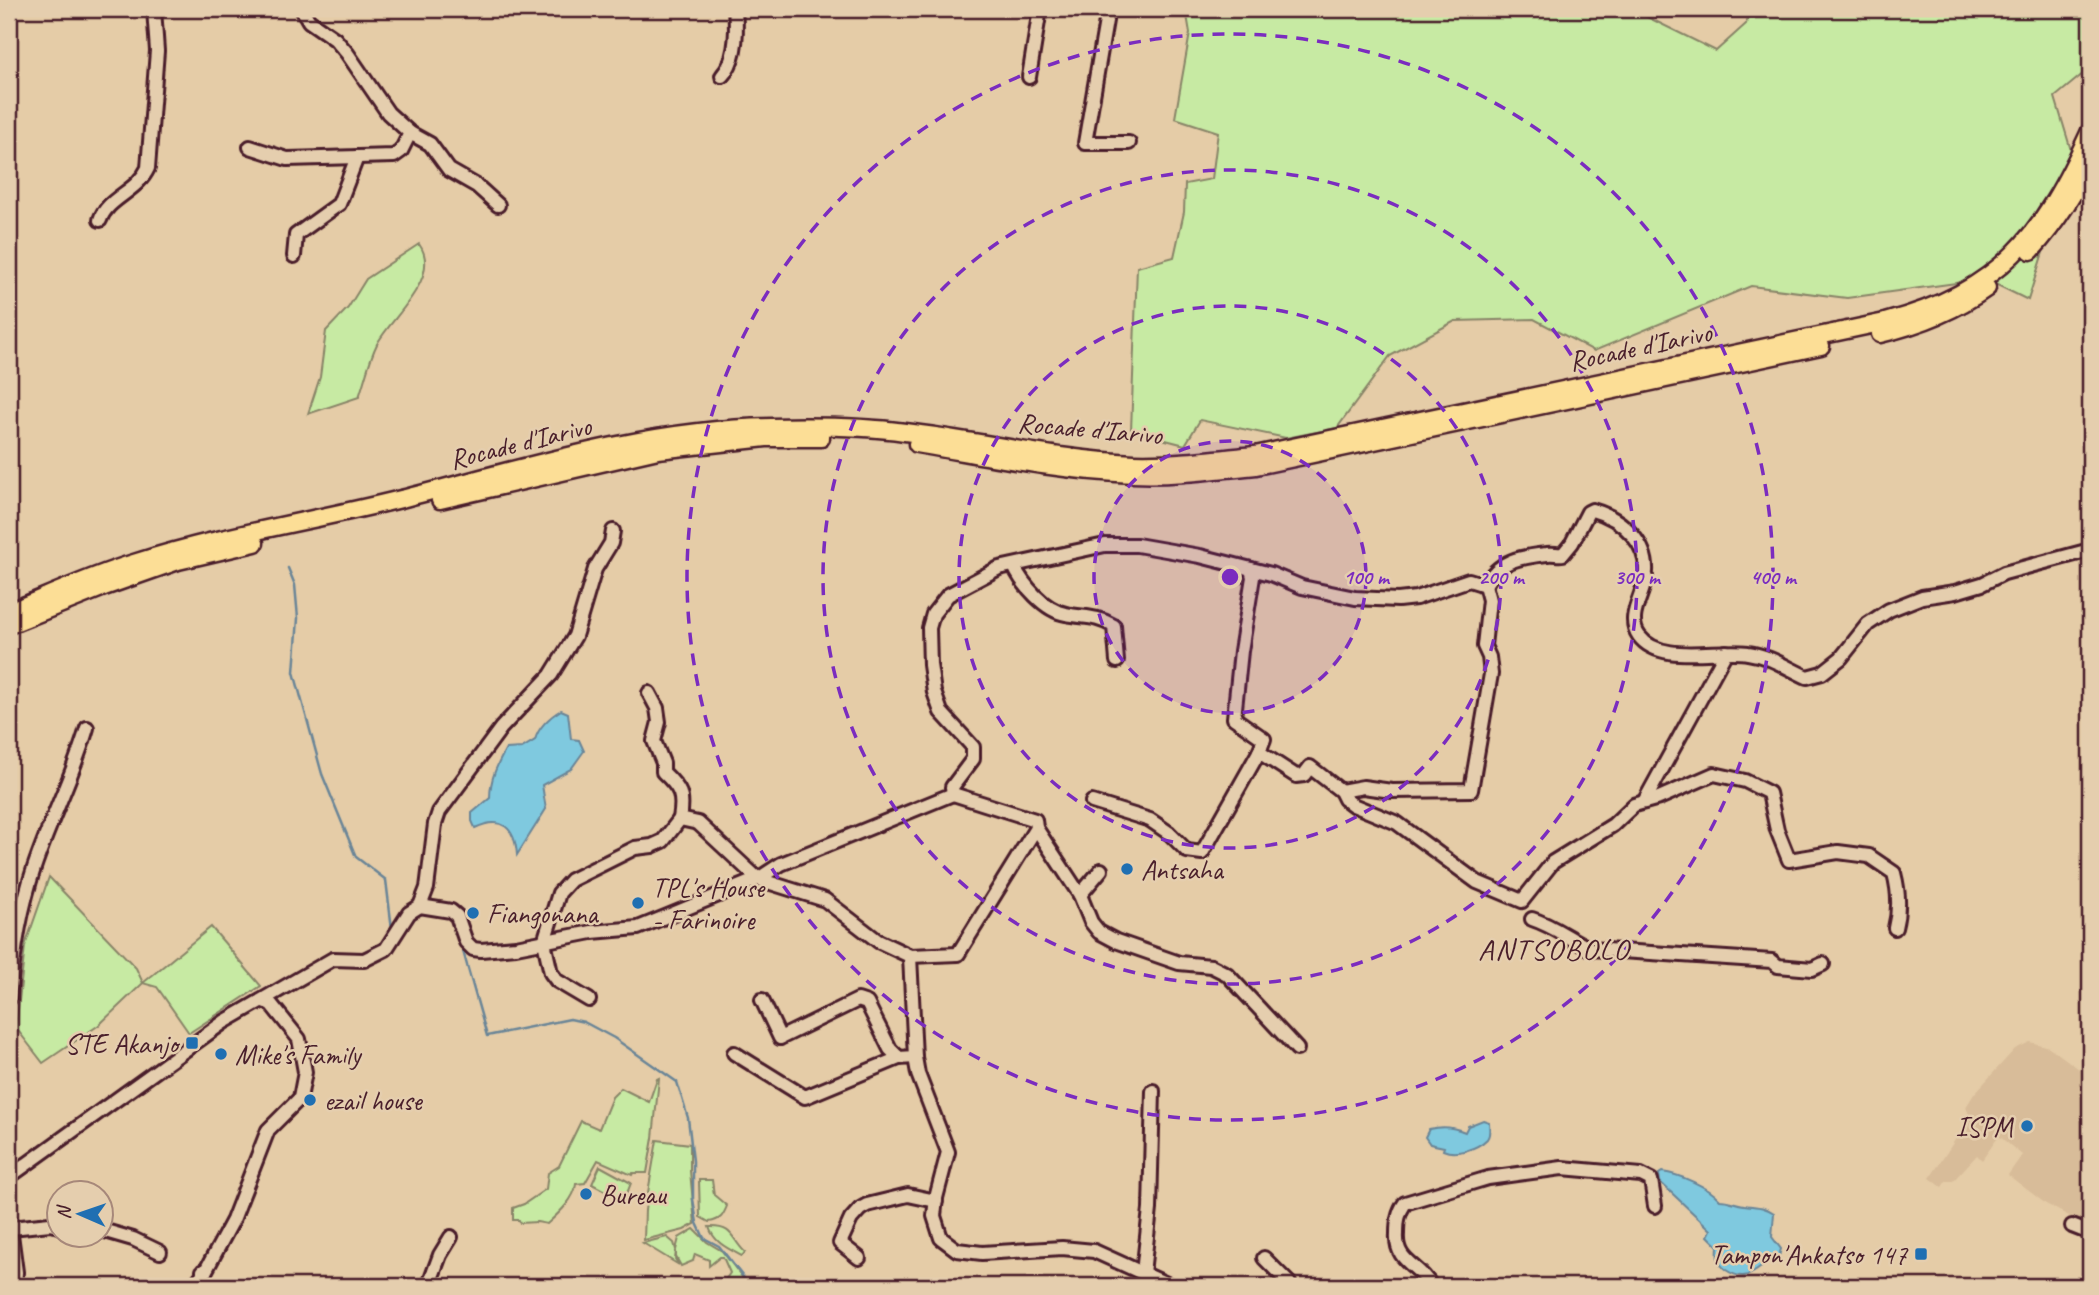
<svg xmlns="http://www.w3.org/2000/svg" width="2099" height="1295" font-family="Caveat,sans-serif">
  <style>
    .built { fill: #d8bc99 }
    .green { fill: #c7eaa3; stroke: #888467; stroke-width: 2 }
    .water { fill: #7fc9df; stroke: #6a8597; stroke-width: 2 }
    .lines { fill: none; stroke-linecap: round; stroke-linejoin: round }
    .stream { stroke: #6a8597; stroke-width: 2.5 }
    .minor-casing { stroke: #4a1f2b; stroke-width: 18 }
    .major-casing { stroke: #4a1f2b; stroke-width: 21 }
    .minor { stroke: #e5ceae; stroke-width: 12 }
    .major { stroke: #fcde96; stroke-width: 16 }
    .ring { fill: none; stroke: #7b2cbf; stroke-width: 3.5; stroke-dasharray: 12 9 }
    .poi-dot { fill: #1f6fb2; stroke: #e5ceae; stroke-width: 2.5 }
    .labels { text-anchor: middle; stroke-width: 5; stroke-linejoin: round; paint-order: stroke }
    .street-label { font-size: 28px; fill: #4a1f2b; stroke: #e5ceae }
    .poi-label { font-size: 28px; fill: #4a1f2b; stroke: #e5ceae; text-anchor: start }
    .neighbourhood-label { font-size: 30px; letter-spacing: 2px; fill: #4a1f2b; stroke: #e5ceae }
    .centre { fill: #7b2cbf; stroke: #e5ceae; stroke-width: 3.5 }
    .ring-label { font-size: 21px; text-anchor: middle; font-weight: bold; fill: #7b2cbf; stroke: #e5ceae; stroke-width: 5; stroke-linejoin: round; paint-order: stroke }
  </style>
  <rect width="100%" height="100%" fill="#e5cca7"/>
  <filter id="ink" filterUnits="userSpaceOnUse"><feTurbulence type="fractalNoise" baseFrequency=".0143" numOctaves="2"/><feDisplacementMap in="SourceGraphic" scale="14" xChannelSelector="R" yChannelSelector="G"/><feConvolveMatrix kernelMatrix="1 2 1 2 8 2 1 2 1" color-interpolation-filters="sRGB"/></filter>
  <g filter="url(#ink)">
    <!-- built -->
    <path class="built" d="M2030,1042l19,5 41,30v150l-44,-23 -38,-29 14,-20 -23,-19 -17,24 -5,-5 -24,26h-7l-4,6 -12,-9 40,-61 -4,-10 8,-13 41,-45z"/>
    <!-- green -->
    <g class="green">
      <path d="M1186,9h445l85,42 30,-27 4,-15h340v59l-35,29 18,60 -45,143 -43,-21 -138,19 -96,-12 -157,65 -60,-32 -79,2 -65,35 -53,72 -51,10 -86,-18 -15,25 -54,-14 6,-164 37,-10 10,-45 1,-28 27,-5 6,-47 -43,-14 15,-85z"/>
      <path d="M419,244c24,33 -28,73 -42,100 -8,16 -12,36 -18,53l-51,17 12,-37 6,-46 22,-23 18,-29z"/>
      <path d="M49,877l87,91 7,15 68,-56 50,59 -72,47 -32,-46 -14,-4 -44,42 -56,38 -27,-35 9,-82z"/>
      <path d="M659,1078l-6,60 -6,35h-14l-1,2 -34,-15 -13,23 -9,1c-1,15 -18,30 -29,40l-10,-2 -17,1 -1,-3h-6v-12l11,-4 22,-15 2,-16 11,-7 22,-45 18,8 13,-32 9,-9 28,14 8,-23z"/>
      <path d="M657,1140l33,4v27l5,53 -11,6 -40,10 1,-30z"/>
      <path d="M600,1166l31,17 -7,18 -32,-17z"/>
      <path d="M699,1180h13l2,15 13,11c-4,10 -6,14 -18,16l-9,-5z"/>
      <path d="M709,1227c25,-1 22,12 36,25l-3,4c-13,-7 -28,-13 -33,-29z"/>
      <path d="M694,1229l13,13 15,9 27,35h-28l9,-13 -7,-16h-3l-11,9v-6l-14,-6 -2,7 -12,5 -5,-9v-6l-1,8 4,6 -36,-22 24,-6 7,6 2,7 3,-12z"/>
    </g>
    <!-- water -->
    <g class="water">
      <path d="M561,710l7,3 3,26 8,1 5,11 -13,18 -29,16 4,24 -29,46c-2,-27 -15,-40 -42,-27l-3,-7v-8l18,-15c0,-19 7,-33 16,-49l16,-1 13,-8c3,-12 14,-23 26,-30z"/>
      <path d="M1483,1120l6,2c0,5 2,12 -2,17 -10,10 -31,17 -44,11l1,-3 -14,-3 -5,-7 4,-8c12,-3 25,-2 36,3l3,-6z"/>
      <path d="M1662,1172c17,2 47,15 58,28 9,0 15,4 24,5 13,2 19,1 30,8l-2,24 9,12 -2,7c-20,7 -28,31 -53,14 -9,-7 -9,-13 -8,-24l-10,-10 3,-6 -51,-48 -1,-8z"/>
    </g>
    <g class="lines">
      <!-- stream -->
      <g class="stream">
        <path d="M288,568l7,17 3,33 -4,54 28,102 34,83 30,23 6,49h2"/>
        <path d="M408,926l10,-13 22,2"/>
        <path d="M461,944l26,92 83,-17 14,3 30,16 63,44 11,36 5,43v38l4,24 7,15 15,8 31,40"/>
      </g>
      <defs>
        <g id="minor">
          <path d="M1108,9l-23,134h44"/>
          <path d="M722,76c15,-16 15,-46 13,-67"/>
          <path d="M1029,77l11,-68"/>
          <path d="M410,133l20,11 19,26 28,16 21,19"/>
          <path d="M250,147l37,12 107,-3 7,-5 9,-18 -22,-20 -41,-60 -12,-14 -26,-18 -7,-12"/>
          <path d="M100,220c7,-22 37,-28 48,-52l9,-117 -3,-42"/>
          <path d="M294,256l2,-21 43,-31 18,-47"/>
          <path d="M613,531l-2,12 -16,26 -20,67 -24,39 -50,53 -62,84 -4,12 -8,64 -7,18 31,5 6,5 9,26 7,7 8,1 35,-3 76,-15 46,-4 120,-49 23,-15 172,-70"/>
          <path d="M1014,566c8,18 31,45 52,48 19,4 29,1 48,12l3,35"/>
          <path d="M1251,569l2,8 -12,74 -7,67 30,21 -5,13 37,24 8,-1 6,-8 31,24 4,8 8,6 44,18 80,59 45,19 31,-39 60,-37 21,-20 25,-7 55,-24 31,7 24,12 8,37 12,30 49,-8 31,4 25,17c5,19 6,36 1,55"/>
          <path d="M649,693l8,15 2,14 -5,19 9,22v9c18,17 21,23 17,47"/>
          <path d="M1341,791l22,-4 29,4 79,-1 20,-116 -2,-17 -5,-11 5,-46 -4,-15"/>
          <path d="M1092,802l58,18 19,13 18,18 15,2 57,-101"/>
          <path d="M1644,802l82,-150"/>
          <path d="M1036,828l44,67 11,27 8,10 17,9 63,22 32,3 16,8 70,75"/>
          <path d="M1080,895l21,-25"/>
          <path d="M1532,919c22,7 39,21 59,30l181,12 6,5 34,3 11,-5"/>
          <path d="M910,956l5,101 3,17 30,78 -12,46 -2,18 7,22 16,12 25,3 80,-5 32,3 77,35"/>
          <path d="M9,999c4,-44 11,-89 25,-131 16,-48 39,-92 53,-140"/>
          <path d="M589,1000l-32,-19 -6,-8 -7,-31 15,-49 12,-13 64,-32 17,-2 11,-5 17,-22 18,4 60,56 67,21 53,41 32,15 48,-2 78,-126 -1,-8 -82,-26 -1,-7 21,-28v-12l-32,-35 -7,-20 -4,-27 -1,-37 4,-14 15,-19 51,-27 106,-23h32l63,11 71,18 31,13 53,11 43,2 18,-2 53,-18 16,5c14,-25 35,-28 62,-31 6,-1 11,1 16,0l9,-11 16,-31 4,-2c30,8 60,35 53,70 -3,18 -19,38 -6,56 21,29 78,12 109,17 22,3 39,15 59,24l15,-4 19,-15 27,-34 21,-14 33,-13 33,-5 27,-8 22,-11 86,-23"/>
          <path d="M762,1000l18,38 78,-38 9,3 23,46 9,9 16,-1"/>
          <path d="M734,1053l71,44 94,-39"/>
          <path d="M9,1177l215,-155 109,-63 31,1 22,-11 23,-36 11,-7"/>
          <path d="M9,1219l7,53 -1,14"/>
          <path d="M2072,1226l18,7"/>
          <path d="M11,1228l39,-4 10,2"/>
          <path d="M102,1230l31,9 27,13"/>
          <path d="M859,1258l-19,-15 11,-24 9,-10 7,-4 41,-10 28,6"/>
          <path d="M1264,1258l25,25v3"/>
          <path d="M203,1271l2,1 28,-52 35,-90 32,-32 5,-26 -6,-33 -28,-35 -8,-3"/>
          <path d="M1143,1273l7,-64 3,-118"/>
          <path d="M193,1286l12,-14"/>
          <path d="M434,1286l-4,-4 10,-27 11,-18"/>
          <path d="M1431,1286c-12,-22 -36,-23 -34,-52 0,-12 1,-21 8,-31l83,-25 74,-10 79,7 10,5 4,26"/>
        </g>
        <g id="major">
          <path d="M2031,251c25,-28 44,-56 59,-91"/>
          <path d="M1880,334c39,-9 75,-23 107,-46"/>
          <path d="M917,444c71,12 144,27 216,30 41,2 82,-4 123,-8l565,-120"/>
          <path d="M440,500l218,-50 108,-12h55"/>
          <path d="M9,612c41,-17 82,-36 125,-49 87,-28 179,-42 267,-64 122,-31 244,-70 370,-72 44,-1 90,-1 134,5 77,9 152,28 229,31 40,1 81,-4 121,-8l630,-133c116,-31 157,-86 205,-191"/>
          <path d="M9,625l95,-38 74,-26 77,-18"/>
        </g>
      </defs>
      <!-- minor casing -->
      <use href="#minor" class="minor-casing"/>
      <!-- major casing -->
      <use href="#major" class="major-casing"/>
      <!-- minor -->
      <use href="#minor" class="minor"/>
      <!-- major -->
      <use href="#major" class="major"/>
    </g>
  </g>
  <!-- distance rings -->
  <circle cx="1230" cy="577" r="136" fill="#7b2cbf" fill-opacity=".12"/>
  <g class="ring">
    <circle cx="1230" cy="577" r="136"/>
    <circle cx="1230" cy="577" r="271"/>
    <circle cx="1230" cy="577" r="407"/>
    <circle cx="1230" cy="577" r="543"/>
  </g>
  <!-- markers -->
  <g class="poi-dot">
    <circle cx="1127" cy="869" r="7"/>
    <circle cx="638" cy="903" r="7"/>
    <circle cx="473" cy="913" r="7"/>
    <rect x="185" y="1036" width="14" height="14" rx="3.5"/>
    <circle cx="221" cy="1054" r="7"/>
    <circle cx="310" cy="1100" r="7"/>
    <circle cx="2027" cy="1126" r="7"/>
    <circle cx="586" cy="1194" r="7"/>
    <rect x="1914" y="1247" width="14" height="14" rx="3.5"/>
  </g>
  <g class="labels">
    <!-- street labels -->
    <g class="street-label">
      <text transform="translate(1640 346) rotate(-12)" y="10">Rocade d'Iarivo</text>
      <text transform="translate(1090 428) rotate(5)" y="10">Rocade d'Iarivo</text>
      <text transform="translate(520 442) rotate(-14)" y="10">Rocade d'Iarivo</text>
    </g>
    <!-- poi labels -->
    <g class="poi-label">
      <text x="1141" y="879">Antsaha</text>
      <text x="652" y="897">TPL's House<tspan x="652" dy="32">- Farinoire</tspan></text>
      <text x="487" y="923">Fiangonana</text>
      <text x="178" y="1053" text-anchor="end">STE Akanjo</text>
      <text x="235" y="1064">Mike's Family</text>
      <text x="324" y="1110">ezail house</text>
      <text x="2013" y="1136" text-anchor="end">ISPM</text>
      <text x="600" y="1204">Bureau</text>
      <text x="1907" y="1264" text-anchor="end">Tampon'Ankatso 147</text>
    </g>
    <!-- neighbourhood labels -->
    <g class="neighbourhood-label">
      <text x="1554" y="959">ANTSOBOLO</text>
    </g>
  </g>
  <circle cx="1230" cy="577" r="10" class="centre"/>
  <g class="ring-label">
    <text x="1366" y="584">100 m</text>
    <text x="1501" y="584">200 m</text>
    <text x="1637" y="584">300 m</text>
    <text x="1773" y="584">400 m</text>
  </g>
  <!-- margin -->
  <rect width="2099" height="1295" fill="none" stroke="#e5ceae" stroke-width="35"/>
  <rect x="18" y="18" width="2064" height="1260" fill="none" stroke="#4a1f2b" stroke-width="2.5" filter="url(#ink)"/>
  <!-- north arrow -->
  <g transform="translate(80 1214) rotate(272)"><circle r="33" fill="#e5ceae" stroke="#a7887a" stroke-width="2"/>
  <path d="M0-5L12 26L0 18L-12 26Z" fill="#1f6fb2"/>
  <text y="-10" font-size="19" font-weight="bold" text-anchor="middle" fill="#4a1f2b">N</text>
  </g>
</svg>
